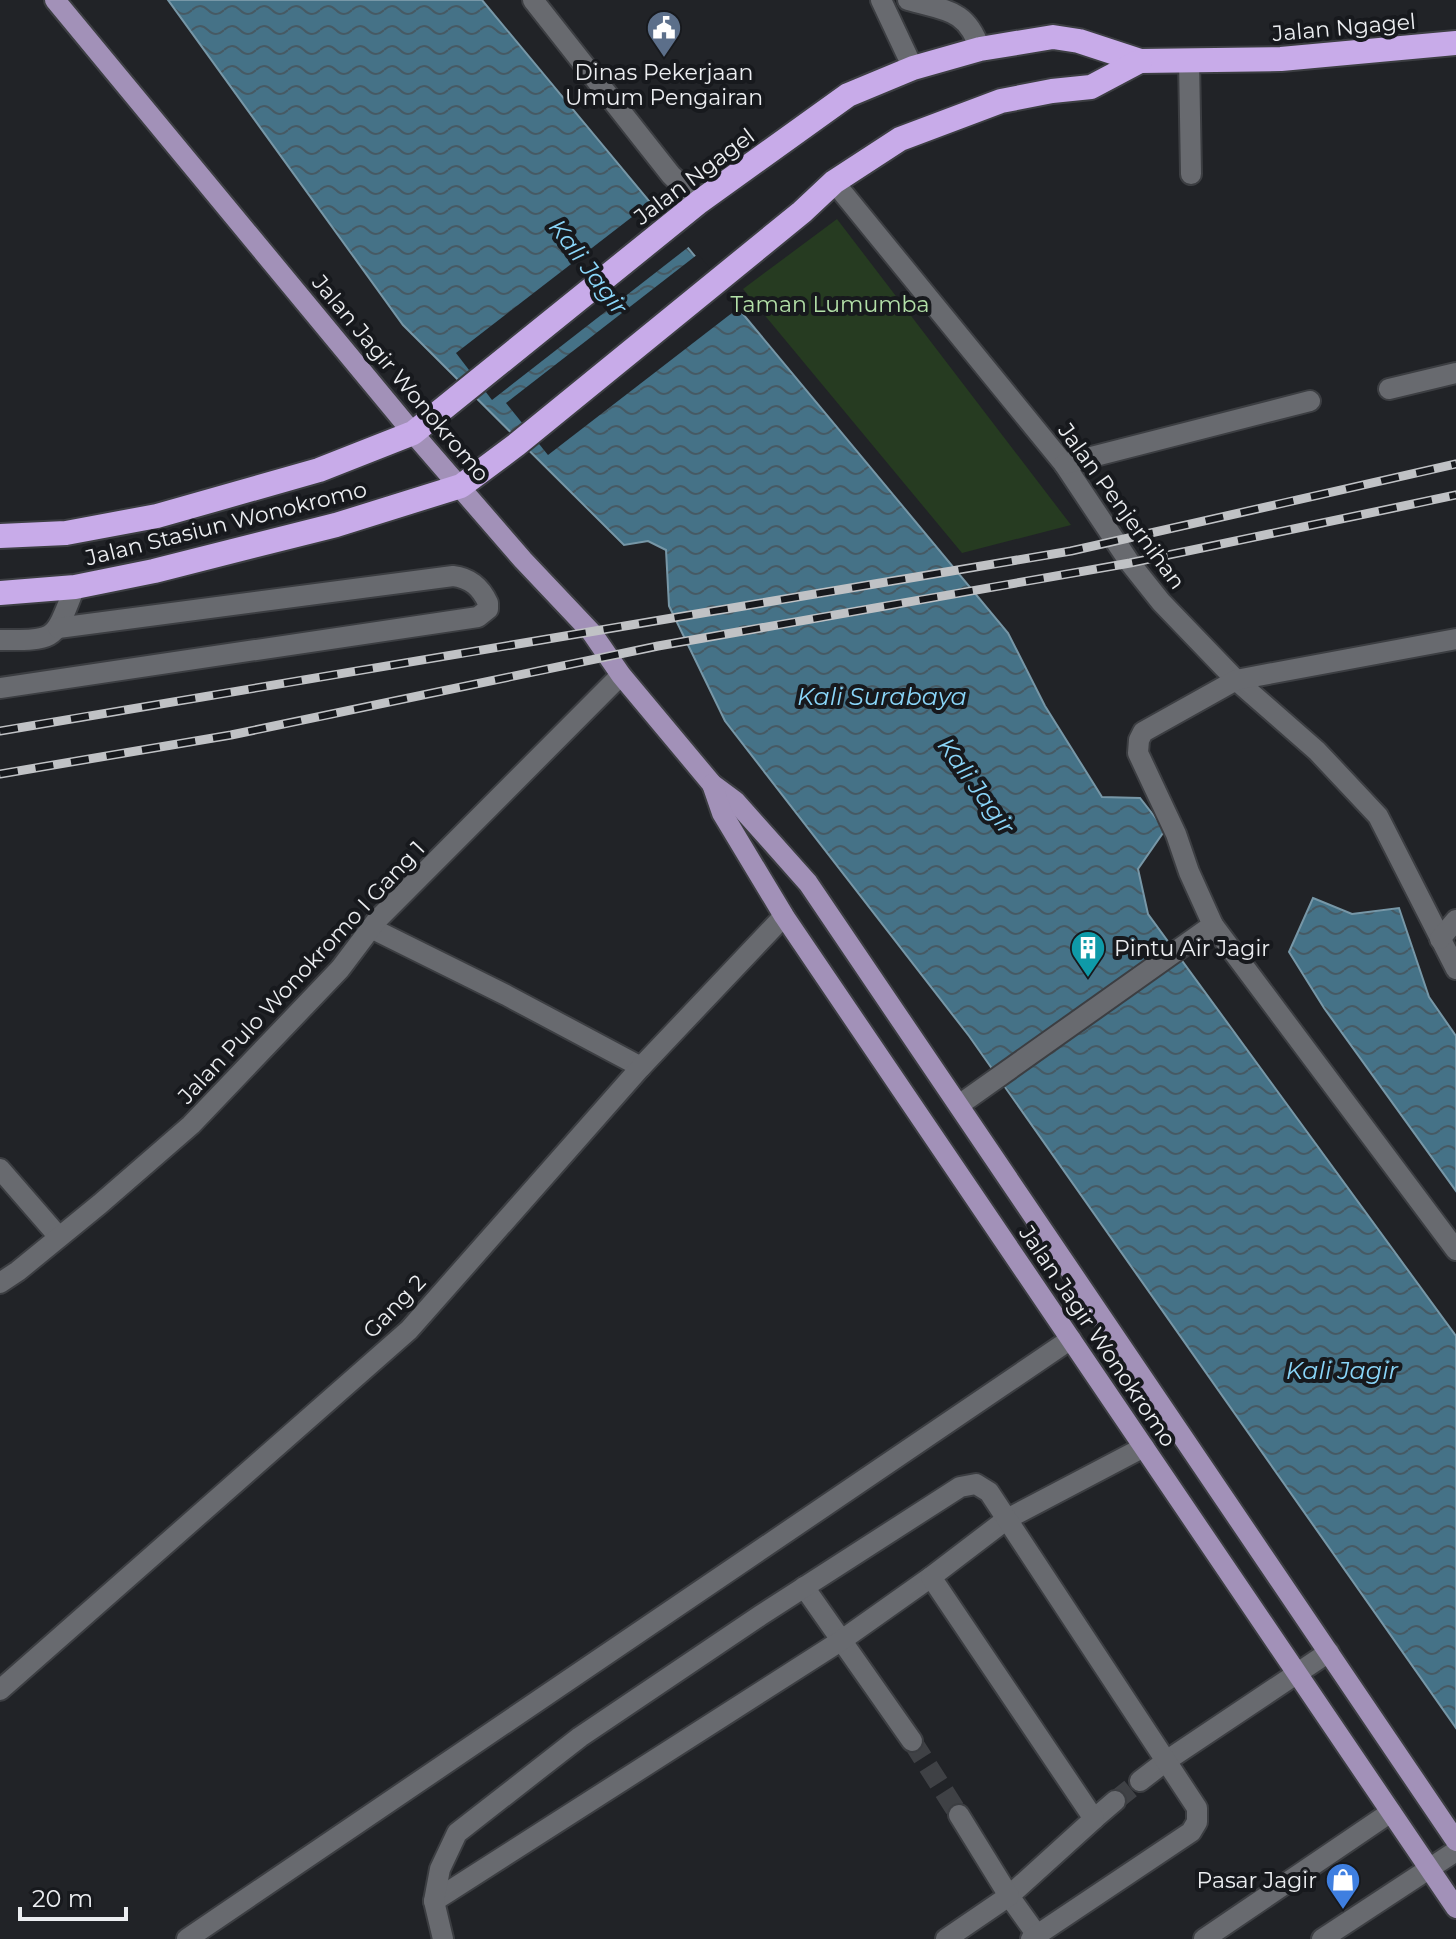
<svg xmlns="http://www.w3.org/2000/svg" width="1456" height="1939" font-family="Montserrat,sans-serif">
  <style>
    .green { fill: #263b21 }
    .water { fill: url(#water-waves); stroke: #7797a7; stroke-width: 2 }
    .pier { fill: #212327 }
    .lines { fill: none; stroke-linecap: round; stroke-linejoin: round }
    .minor-tunnel { stroke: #3f4145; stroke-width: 20; stroke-dasharray: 20 10; stroke-linecap: butt }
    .minor-casing { stroke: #3c3e42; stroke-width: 24 }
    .major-casing { stroke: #3c3e42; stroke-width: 24 }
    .highway-casing { stroke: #3c3e42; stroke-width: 28 }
    .minor { stroke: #686a6f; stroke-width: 20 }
    .major { stroke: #a291b8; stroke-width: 20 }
    .highway { stroke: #c8abe9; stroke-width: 24 }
    .rail-casing { stroke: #c0c2c5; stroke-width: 9 }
    .rail { stroke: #17191d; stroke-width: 6; stroke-dasharray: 18; stroke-linecap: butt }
    .labels { text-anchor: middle; stroke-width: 8; stroke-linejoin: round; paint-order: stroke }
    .street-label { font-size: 22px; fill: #eceef1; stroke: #17191d }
    .poi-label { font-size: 22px; fill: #eceef1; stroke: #17191d }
    .park-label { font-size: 22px; fill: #b3e0a8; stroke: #17191d }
    .water-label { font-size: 24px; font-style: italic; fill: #8ad6f9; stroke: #17191d }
  </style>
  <defs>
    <pattern id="water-waves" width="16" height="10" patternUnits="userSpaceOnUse" patternTransform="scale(2)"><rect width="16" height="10" fill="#457287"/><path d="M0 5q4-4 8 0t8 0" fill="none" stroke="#465a64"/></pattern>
  </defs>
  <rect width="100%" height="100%" fill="#212327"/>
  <!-- green -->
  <path class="green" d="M837,219l234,306 -109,28 -219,-264z"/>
  <!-- water -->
  <g class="water">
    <path d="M168,0h314l526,633 37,73 57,91 38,1 25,32 -27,39 10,45 308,422v392l-487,-692 -244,-315 -56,-115 -3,-56 -18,-9 -24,4 -221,-220z"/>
    <path d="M1313,898l39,16 47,-6 30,89 27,39v155l-132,-183 -35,-56z"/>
  </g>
  <!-- pier -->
  <g class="pier">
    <path d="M654,200l37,45 -199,155 -36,-47z"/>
    <path d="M698,254l43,52 -193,149 -42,-52z"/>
  </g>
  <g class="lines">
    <!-- minor-tunnel -->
    <g class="minor-tunnel">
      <path d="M912,1741l47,74"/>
      <path d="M1115,1801l25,-20"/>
    </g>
    <defs>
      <g id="minor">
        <path d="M533,0l138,175 28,27"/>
        <path d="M881,0l32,68"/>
        <path d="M908,0c37,11 58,8 72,49"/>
        <path d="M1189,60l2,114"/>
        <path d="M834,182l230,282 66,99 31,39 75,78 81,71 61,65 78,153"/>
        <path d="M1389,389l67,-16"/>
        <path d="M1064,464l246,-63"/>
        <path d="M0,640c60,0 53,0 75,-53"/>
        <path d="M0,688l478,-71 10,-8v-6c-7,-15 -17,-25 -35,-27l-395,52"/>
        <path d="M1213,925l243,325"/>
        <path d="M371,928l135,67 135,72"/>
        <path d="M1440,939l16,-19"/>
        <path d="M959,1105l254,-180 -24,-53 -13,-38 -38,-81 1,-13 4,-8 93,-52 220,-41"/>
        <path d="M0,1169l59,68"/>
        <path d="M0,1283l18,-12 82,-67 91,-79 149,-156 37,-49 244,-245"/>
        <path d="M804,1587l108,154"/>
        <path d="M0,1690l409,-360 232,-263 143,-151"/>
        <path d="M1140,1781l26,-20 163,-109"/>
        <path d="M1094,1819l21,-18"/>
        <path d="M434,1901l408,-261 89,-63"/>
        <path d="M1037,1935l-28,-39 85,-77 -163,-242 76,-58 137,-72"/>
        <path d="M187,1939l884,-600"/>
        <path d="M443,1939l-9,-38 6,-32 17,-36 123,-96 181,-122 199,-128 16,-3 13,8 208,316v14l-6,10 -160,107"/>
        <path d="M946,1939l63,-43 -50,-81"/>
        <path d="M1204,1939l187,-127"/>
        <path d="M1322,1939l134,-88"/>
      </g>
      <g id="major">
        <path d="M55,0l358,433 110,127 69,73 29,42 91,109 23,17 73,82 648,958"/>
        <path d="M712,784l10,29 62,103 672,992"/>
      </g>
      <g id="highway">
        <path d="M0,536l66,-3 91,-17 162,-46 94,-37 286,-231 149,-107 65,-27 67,-19 73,-12 26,4 61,20 141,-2 175,-16"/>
        <path d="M0,593l75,-6 79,-16 182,-46 125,-39 55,-41 286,-233 32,-30 66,-43 101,-38 51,-10 39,-4 49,-26"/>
      </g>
    </defs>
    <!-- minor casing -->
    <use href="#minor" class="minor-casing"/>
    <!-- major casing -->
    <use href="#major" class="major-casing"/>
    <!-- highway casing -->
    <use href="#highway" class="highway-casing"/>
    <!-- minor -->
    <use href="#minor" class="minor"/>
    <!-- major -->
    <use href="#major" class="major"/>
    <!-- highway -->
    <use href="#highway" class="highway"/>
    <defs>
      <g id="rail">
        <path d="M0,731l1071,-180 385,-87"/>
        <path d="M0,774l231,-39 427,-89 472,-83 326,-68"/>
      </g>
    </defs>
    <!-- rail casing -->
    <use href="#rail" class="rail-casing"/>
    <!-- rail -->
    <use href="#rail" class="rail"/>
  </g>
  <!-- icons -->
  <defs>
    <symbol id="civic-pin" viewBox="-11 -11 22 30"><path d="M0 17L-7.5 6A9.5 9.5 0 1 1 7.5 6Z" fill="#5c6f8a" stroke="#17191d"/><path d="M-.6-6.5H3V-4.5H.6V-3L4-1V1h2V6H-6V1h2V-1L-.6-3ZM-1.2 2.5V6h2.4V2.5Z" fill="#fff"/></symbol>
    <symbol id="building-pin" viewBox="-11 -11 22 30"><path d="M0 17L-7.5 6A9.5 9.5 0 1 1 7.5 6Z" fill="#0f9aa8" stroke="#17191d"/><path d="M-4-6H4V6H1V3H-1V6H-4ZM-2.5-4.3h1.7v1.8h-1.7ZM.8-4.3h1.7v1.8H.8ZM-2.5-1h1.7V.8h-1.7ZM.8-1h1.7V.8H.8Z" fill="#fff"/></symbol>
    <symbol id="shop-pin" viewBox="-11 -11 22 30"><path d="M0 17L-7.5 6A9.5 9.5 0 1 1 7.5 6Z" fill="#3f7fe0" stroke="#17191d"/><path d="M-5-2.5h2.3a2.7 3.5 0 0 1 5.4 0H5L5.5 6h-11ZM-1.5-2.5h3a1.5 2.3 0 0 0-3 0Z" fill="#fff"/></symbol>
  </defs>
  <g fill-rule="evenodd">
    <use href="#civic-pin" x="644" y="8" width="40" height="54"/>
    <use href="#building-pin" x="1068" y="928" width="40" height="54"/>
    <use href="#shop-pin" x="1323" y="1860" width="40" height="54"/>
  </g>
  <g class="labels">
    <!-- street labels -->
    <g class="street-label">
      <text transform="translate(1344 27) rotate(-5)" y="8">Jalan Ngagel</text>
      <text transform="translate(694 176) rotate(-37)" y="8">Jalan Ngagel</text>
      <text transform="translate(401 378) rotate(50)" y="8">Jalan Jagir Wonokromo</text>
      <text transform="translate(1122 506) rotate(54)" y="8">Jalan Penjernihan</text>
      <text transform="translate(226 523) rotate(-14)" y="8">Jalan Stasiun Wonokromo</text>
      <text transform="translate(301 972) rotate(-47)" y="8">Jalan Pulo Wonokromo I Gang 1</text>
      <text transform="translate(394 1306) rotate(-46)" y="8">Gang 2</text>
      <text transform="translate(1098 1336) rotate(56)" y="8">Jalan Jagir Wonokromo</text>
    </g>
    <!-- poi labels -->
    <g class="poi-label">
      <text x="664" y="80">Dinas Pekerjaan<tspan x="664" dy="25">Umum Pengairan</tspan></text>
      <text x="1114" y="956" text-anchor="start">Pintu Air Jagir</text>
      <text x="1317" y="1888" text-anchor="end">Pasar Jagir</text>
    </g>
    <!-- park labels -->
    <g class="park-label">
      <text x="830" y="312">Taman Lumumba</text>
    </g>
    <!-- water labels -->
    <g class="water-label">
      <text transform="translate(588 267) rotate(53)" y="8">Kali Jagir</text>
      <text x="882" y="705">Kali Surabaya</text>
      <text transform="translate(976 786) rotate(54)" y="8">Kali Jagir</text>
      <text x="1342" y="1379">Kali Jagir</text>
    </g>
  </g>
  <!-- scale -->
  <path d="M20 1907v12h106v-12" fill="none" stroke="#eceef1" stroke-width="4"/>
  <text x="32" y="1907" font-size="24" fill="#eceef1" stroke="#17191d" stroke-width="6" paint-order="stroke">20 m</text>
</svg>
